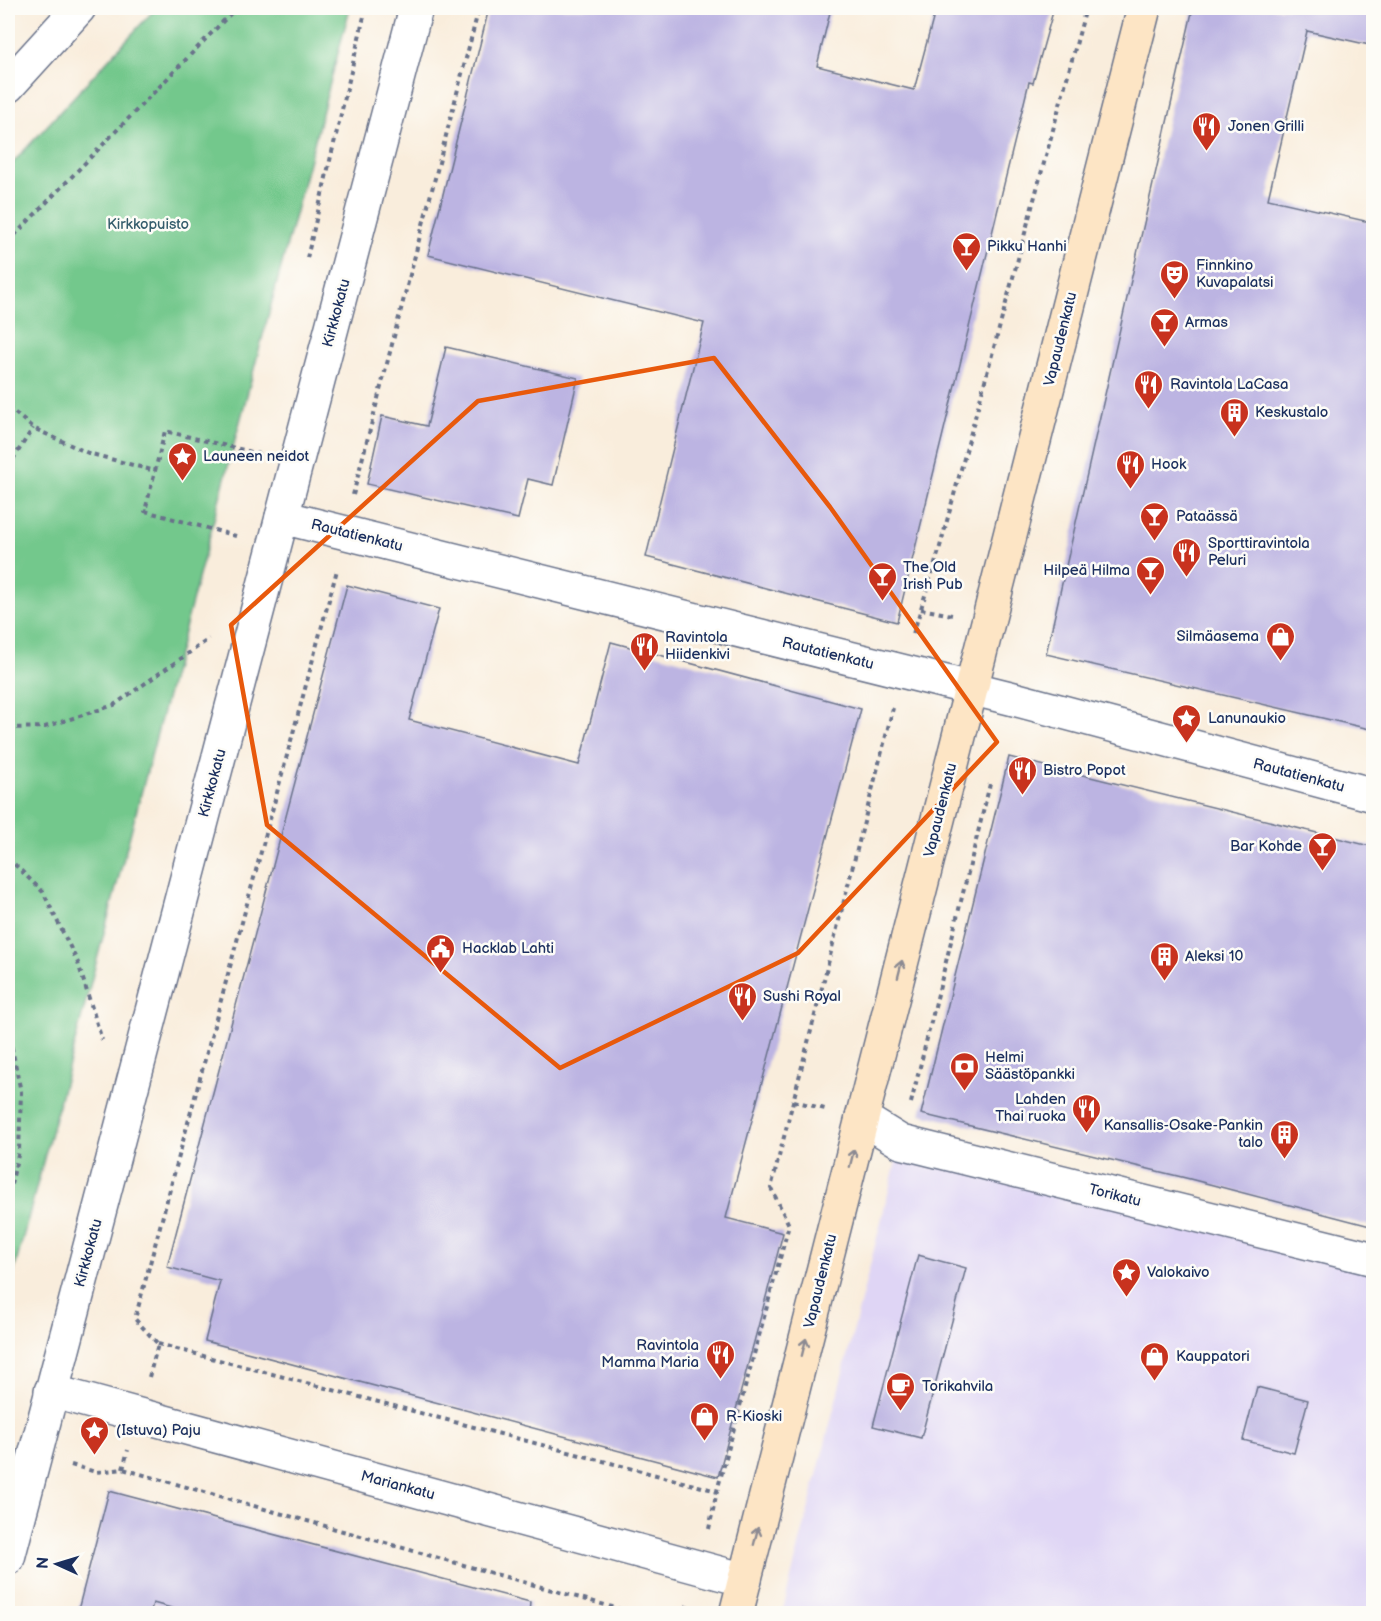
<svg xmlns="http://www.w3.org/2000/svg" width="1381" height="1621" font-family="'Balsamiq Sans',sans-serif">
  <style>
    .built { fill: #dfd5f5; fill-rule: evenodd }
    .green { fill: #73c88c; stroke: #477c75; stroke-width: 1.5 }
    .building { fill: #bcb4e2 }
    .lines { fill: none; stroke-linecap: round; stroke-linejoin: round }
    .street-casing { stroke: #69728a; stroke-width: 36 }
    .secondary-casing { stroke: #69728a; stroke-width: 36 }
    .path { stroke: #69728a; stroke-width: 4; stroke-dasharray: 4.5 4.5; stroke-linecap: butt }
    .street { stroke: #fff; stroke-width: 33 }
    .secondary { stroke: #fde5c5; stroke-width: 33 }
    .oneway { stroke: #8c8a92 }
    .marked { fill: none; stroke: #e8590c; stroke-width: 4.5; stroke-linejoin: round }
    .labels { text-anchor: middle; stroke-width: 5; stroke-linejoin: round; paint-order: stroke }
    .poi-label { font-size: 15px; fill: #1b2f5e; stroke: #fdfcf7; text-anchor: start }
    .park-label { font-size: 15px; fill: #355d6c; stroke: #fdfcf7 }
    .street-label { font-size: 15px; fill: #1b2f5e; stroke: #fdfcf7 }
  </style>
  <rect width="100%" height="100%" fill="#fdfcf7"/>
  <filter id="ink" filterUnits="userSpaceOnUse"><feTurbulence type="fractalNoise" baseFrequency=".0167" numOctaves="2"/><feDisplacementMap in="SourceGraphic" scale="12" xChannelSelector="R" yChannelSelector="G"/><feConvolveMatrix kernelMatrix="1 2 1 2 8 2 1 2 1" color-interpolation-filters="sRGB"/></filter>
  <filter id="wash" filterUnits="userSpaceOnUse"><feTurbulence type="fractalNoise" baseFrequency=".008" numOctaves="4" result="noise"/><feDisplacementMap in="SourceGraphic" scale="24" xChannelSelector="R" yChannelSelector="G"/><feGaussianBlur stdDeviation="1.35" result="paint"/><feColorMatrix in="noise" values="0 0 0 0 0 0 0 0 0 0 0 0 0 0 0 0 0 1.4 0 .05"/><feComposite in="paint" operator="in"/></filter>
  <g filter="url(#wash)">
    <rect width="100%" height="100%" fill="#f9eddc"/>
    <!-- built -->
    <path class="built" d="M901,1142l472,117v354l-591,1zM918,1255l48,13 -45,170 -48,-12zM1308,1400l-14,53 -50,-13z"/>
    <!-- green -->
    <path class="green" d="M156,8h194l-342,1286v-1126z"/>
    <g id="blocks">
      <!-- building -->
      <g class="building">
        <path d="M489,8h342l-14,58 97,24 22,-82h118l-21,75 -4,-1 -132,540 -251,-65 58,-234 -276,-68z"/>
        <path d="M1193,8h181v38l-67,-15 -39,168 106,24v507l-328,-76z"/>
        <path d="M446,347l132,31 -25,107 -25,-6 -10,40 -151,-35 15,-68 45,10z"/>
        <path d="M347,585l92,24 -30,111 170,45 32,-123 250,67 -135,509 57,15 -65,244 -513,-136 15,-60 -53,-14z"/>
        <path d="M1009,757l365,90v380l-184,-48 -269,-65z"/>
        <path d="M918,1255l48,13 -45,170 -48,-12z"/>
        <path d="M1257,1387l51,13 -14,53 -51,-13z"/>
        <path d="M109,1491l421,111 -1,12h-336l-40,-11 -3,11h-73z"/>
      </g>
    </g>
  </g>
  <g filter="url(#ink)">
    <use href="#blocks" fill-opacity="0" stroke="#69728a" stroke-width="1.5"/>
    <g class="lines">
      <defs>
        <g id="street">
          <path d="M8,86l71,-78"/>
          <path d="M282,517l728,181 364,97"/>
          <path d="M862,1118l39,24 473,117"/>
          <path d="M51,1391l694,189"/>
          <path d="M8,1558l408,-1550"/>
        </g>
        <path id="secondary" d="M736,1614l408,-1606"/>
      </defs>
      <!-- street casing -->
      <use href="#street" class="street-casing"/>
      <!-- secondary casing -->
      <use href="#secondary" class="secondary-casing"/>
      <!-- path -->
      <g class="path">
        <path d="M8,242l228,-234"/>
        <path d="M307,258l59,-250"/>
        <path d="M8,407l25,21 55,25 67,18"/>
        <path d="M8,467l25,-39"/>
        <path d="M353,495l126,-487"/>
        <path d="M236,536l-91,-25 20,-80 95,23"/>
        <path d="M921,609l31,6"/>
        <path d="M913,634l25,-80 148,-546"/>
        <path d="M8,728l37,-1 69,-22 95,-66"/>
        <path d="M8,858l35,34 35,71 24,77"/>
        <path d="M8,1029l13,63 -2,59 -11,46"/>
        <path d="M794,1101l31,8"/>
        <path d="M911,1103l79,-319"/>
        <path d="M158,1344l559,147 72,-266 -18,-37 122,-480"/>
        <path d="M149,1377l9,-33 -23,-25 202,-749"/>
        <path d="M71,1465l25,7 27,-3 514,145"/>
        <path d="M123,1469l5,-19"/>
        <path d="M709,1529l8,-38"/>
        <path d="M684,1614l3,-9"/>
      </g>
      <!-- street -->
      <use href="#street" class="street"/>
      <!-- secondary -->
      <use href="#secondary" class="secondary"/>
    </g>
    <!-- one-way arrows -->
    <defs><path id="oneway-shaft" d="M-6 0H5M1.5-3L5.5 0L1.5 3" fill="none" stroke-width="1.6" stroke-linecap="round" stroke-linejoin="round" transform="scale(1.5)"/></defs>
    <g class="oneway">
      <use href="#oneway-shaft" transform="translate(900 969) rotate(-76)"/>
      <use href="#oneway-shaft" transform="translate(852 1158) rotate(-76)"/>
      <use href="#oneway-shaft" transform="translate(804 1347) rotate(-76)"/>
      <use href="#oneway-shaft" transform="translate(756 1536) rotate(-76)"/>
    </g>
  </g>
  <!-- marked area -->
  <path class="marked" d="M714,358l116,149 167,235 -199,211 -238,115 -293,-243 -36,-200 247,-224z"/>
  <!-- icons -->
  <defs>
    <symbol id="restaurant-pin" viewBox="-11 -11 22 30"><path d="M0 17L-7.5 6A9.5 9.5 0 1 1 7.5 6Z" fill="#c8321e" stroke="#fdfcf7"/><path d="M-5-6h1v4h1v-4h1v4h1v-4h1v5L-1.5 .5V6h-2V.5L-5-1ZM5-6V6H3V1.5H1.5Q1.5-4 5-6Z" fill="#fff"/></symbol>
    <symbol id="bar-pin" viewBox="-11 -11 22 30"><path d="M0 17L-7.5 6A9.5 9.5 0 1 1 7.5 6Z" fill="#c8321e" stroke="#fdfcf7"/><path d="M-6-5H6L.8 .8V4.5H3.5V6h-7V4.5H-.8V.8Z" fill="#fff"/></symbol>
    <symbol id="theatre-pin" viewBox="-11 -11 22 30"><path d="M0 17L-7.5 6A9.5 9.5 0 1 1 7.5 6Z" fill="#c8321e" stroke="#fdfcf7"/><path d="M-5-5.5Q0-4 5-5.5V0Q5 5 0 6Q-5 5-5 0ZM-3.3-2.5H-1v1.5H-3.3ZM1-2.5H3.3v1.5H1ZM-2.8 1Q0 5.5 2.8 1Z" fill="#fff"/></symbol>
    <symbol id="building-pin" viewBox="-11 -11 22 30"><path d="M0 17L-7.5 6A9.5 9.5 0 1 1 7.5 6Z" fill="#c8321e" stroke="#fdfcf7"/><path d="M-4-6H4V6H1V3H-1V6H-4ZM-2.5-4.3h1.7v1.8h-1.7ZM.8-4.3h1.7v1.8H.8ZM-2.5-1h1.7V.8h-1.7ZM.8-1h1.7V.8H.8Z" fill="#fff"/></symbol>
    <symbol id="sight-pin" viewBox="-11 -11 22 30"><path d="M0 17L-7.5 6A9.5 9.5 0 1 1 7.5 6Z" fill="#c8321e" stroke="#fdfcf7"/><path d="M0-6L1.8-2.2L6-1.7L2.9 1.2L3.7 5.4L0 3.3L-3.7 5.4L-2.9 1.2L-6-1.7L-1.8-2.2Z" fill="#fff"/></symbol>
    <symbol id="shop-pin" viewBox="-11 -11 22 30"><path d="M0 17L-7.5 6A9.5 9.5 0 1 1 7.5 6Z" fill="#c8321e" stroke="#fdfcf7"/><path d="M-5-2.5h2.3a2.7 3.5 0 0 1 5.4 0H5L5.5 6h-11ZM-1.5-2.5h3a1.5 2.3 0 0 0-3 0Z" fill="#fff"/></symbol>
    <symbol id="civic-pin" viewBox="-11 -11 22 30"><path d="M0 17L-7.5 6A9.5 9.5 0 1 1 7.5 6Z" fill="#c8321e" stroke="#fdfcf7"/><path d="M-.6-6.5H3V-4.5H.6V-3L4-1V1h2V6H-6V1h2V-1L-.6-3ZM-1.2 2.5V6h2.4V2.5Z" fill="#fff"/></symbol>
    <symbol id="bank-pin" viewBox="-11 -11 22 30"><path d="M0 17L-7.5 6A9.5 9.5 0 1 1 7.5 6Z" fill="#c8321e" stroke="#fdfcf7"/><path d="M-6-4H6V4H-6ZM0-2.3a2.3 2.3 0 1 0 0 4.6a2.3 2.3 0 1 0 0-4.6Z" fill="#fff"/></symbol>
    <symbol id="cafe-pin" viewBox="-11 -11 22 30"><path d="M0 17L-7.5 6A9.5 9.5 0 1 1 7.5 6Z" fill="#c8321e" stroke="#fdfcf7"/><path d="M-5.5-4.5H6V0H3Q3 3.5 0 3.5H-2.5Q-5.5 3.5-5.5 0ZM3-3.2v2h1.7v-2ZM-6 4.5H4V6H-6Z" fill="#fff"/></symbol>
  </defs>
  <g fill-rule="evenodd">
    <use href="#restaurant-pin" x="1190" y="110" width="33" height="45"/>
    <use href="#bar-pin" x="950" y="230" width="33" height="45"/>
    <use href="#theatre-pin" x="1158" y="258" width="33" height="45"/>
    <use href="#bar-pin" x="1148" y="306" width="33" height="45"/>
    <use href="#restaurant-pin" x="1132" y="368" width="33" height="45"/>
    <use href="#building-pin" x="1218" y="396" width="33" height="45"/>
    <use href="#sight-pin" x="166" y="440" width="33" height="45"/>
    <use href="#restaurant-pin" x="1114" y="448" width="33" height="45"/>
    <use href="#bar-pin" x="1138" y="500" width="33" height="45"/>
    <use href="#restaurant-pin" x="1170" y="536" width="33" height="45"/>
    <use href="#bar-pin" x="1134" y="554" width="33" height="45"/>
    <use href="#bar-pin" x="866" y="560" width="33" height="45"/>
    <use href="#shop-pin" x="1264" y="620" width="33" height="45"/>
    <use href="#restaurant-pin" x="628" y="630" width="33" height="45"/>
    <use href="#sight-pin" x="1170" y="702" width="33" height="45"/>
    <use href="#restaurant-pin" x="1006" y="754" width="33" height="45"/>
    <use href="#bar-pin" x="1306" y="830" width="33" height="45"/>
    <use href="#civic-pin" x="424" y="932" width="33" height="45"/>
    <use href="#building-pin" x="1148" y="940" width="33" height="45"/>
    <use href="#restaurant-pin" x="726" y="980" width="33" height="45"/>
    <use href="#bank-pin" x="948" y="1050" width="33" height="45"/>
    <use href="#restaurant-pin" x="1070" y="1092" width="33" height="45"/>
    <use href="#building-pin" x="1268" y="1118" width="33" height="45"/>
    <use href="#sight-pin" x="1110" y="1256" width="33" height="45"/>
    <use href="#restaurant-pin" x="704" y="1338" width="33" height="45"/>
    <use href="#shop-pin" x="1138" y="1340" width="33" height="45"/>
    <use href="#cafe-pin" x="884" y="1370" width="33" height="45"/>
    <use href="#shop-pin" x="688" y="1400" width="33" height="45"/>
    <use href="#sight-pin" x="78" y="1414" width="33" height="45"/>
  </g>
  <g class="labels">
    <!-- poi labels -->
    <g class="poi-label">
      <text x="1228" y="131">Jonen Grilli</text>
      <text x="987" y="251">Pikku Hanhi</text>
      <text x="1196" y="270">Finnkino<tspan x="1196" dy="17">Kuvapalatsi</tspan></text>
      <text x="1185" y="327">Armas</text>
      <text x="1170" y="389">Ravintola LaCasa</text>
      <text x="1255" y="417">Keskustalo</text>
      <text x="203" y="461">Launeen neidot</text>
      <text x="1151" y="469">Hook</text>
      <text x="1176" y="521">Pataässä</text>
      <text x="1208" y="548">Sporttiravintola<tspan x="1208" dy="17">Peluri</tspan></text>
      <text x="903" y="572">The Old<tspan x="903" dy="17">Irish Pub</tspan></text>
      <text x="1130" y="575" text-anchor="end">Hilpeä Hilma</text>
      <text x="1259" y="641" text-anchor="end">Silmäasema</text>
      <text x="665" y="642">Ravintola<tspan x="665" dy="17">Hiidenkivi</tspan></text>
      <text x="1208" y="723">Lanunaukio</text>
      <text x="1043" y="775">Bistro Popot</text>
      <text x="1302" y="851" text-anchor="end">Bar Kohde</text>
      <text x="462" y="953">Hacklab Lahti</text>
      <text x="1185" y="961">Aleksi 10</text>
      <text x="763" y="1001">Sushi Royal</text>
      <text x="985" y="1062">Helmi<tspan x="985" dy="17">Säästöpankki</tspan></text>
      <text x="1066" y="1104" text-anchor="end">Lahden<tspan x="1066" dy="17">Thai ruoka</tspan></text>
      <text x="1263" y="1130" text-anchor="end">Kansallis-Osake-Pankin<tspan x="1263" dy="17">talo</tspan></text>
      <text x="1147" y="1277">Valokaivo</text>
      <text x="699" y="1350" text-anchor="end">Ravintola<tspan x="699" dy="17">Mamma Maria</tspan></text>
      <text x="1176" y="1361">Kauppatori</text>
      <text x="922" y="1391">Torikahvila</text>
      <text x="726" y="1421">R-Kioski</text>
      <text x="116" y="1435">(Istuva) Paju</text>
    </g>
    <!-- park labels -->
    <g class="park-label">
      <text x="148" y="229">Kirkkopuisto</text>
    </g>
    <!-- street labels -->
    <g class="street-label">
      <text transform="translate(336 313) rotate(-75)" y="5">Kirkkokatu</text>
      <text transform="translate(1060 339) rotate(-76)" y="5">Vapaudenkatu</text>
      <text transform="translate(357 535) rotate(14)" y="5">Rautatienkatu</text>
      <text transform="translate(828 653) rotate(14)" y="5">Rautatienkatu</text>
      <text transform="translate(1299 775) rotate(15)" y="5">Rautatienkatu</text>
      <text transform="translate(212 783) rotate(-75)" y="5">Kirkkokatu</text>
      <text transform="translate(940 810) rotate(-76)" y="5">Vapaudenkatu</text>
      <text transform="translate(1115 1195) rotate(14)" y="5">Torikatu</text>
      <text transform="translate(88 1253) rotate(-75)" y="5">Kirkkokatu</text>
      <text transform="translate(820 1281) rotate(-76)" y="5">Vapaudenkatu</text>
      <text transform="translate(398 1485) rotate(15)" y="5">Mariankatu</text>
    </g>
  </g>
  <!-- margin -->
  <rect width="1381" height="1621" fill="none" stroke="#fdfcf7" stroke-width="30"/>
  <!-- north arrow -->
  <g transform="translate(57 1564) rotate(274)" stroke="#fdfcf7" stroke-width="4.5" paint-order="stroke">
  <path d="M0-4.5L10 22L0 15L-10 22Z" fill="#1b2f5e"/>
  <text y="-9" font-size="16" font-weight="bold" text-anchor="middle" fill="#1b2f5e">N</text>
  </g>
</svg>
